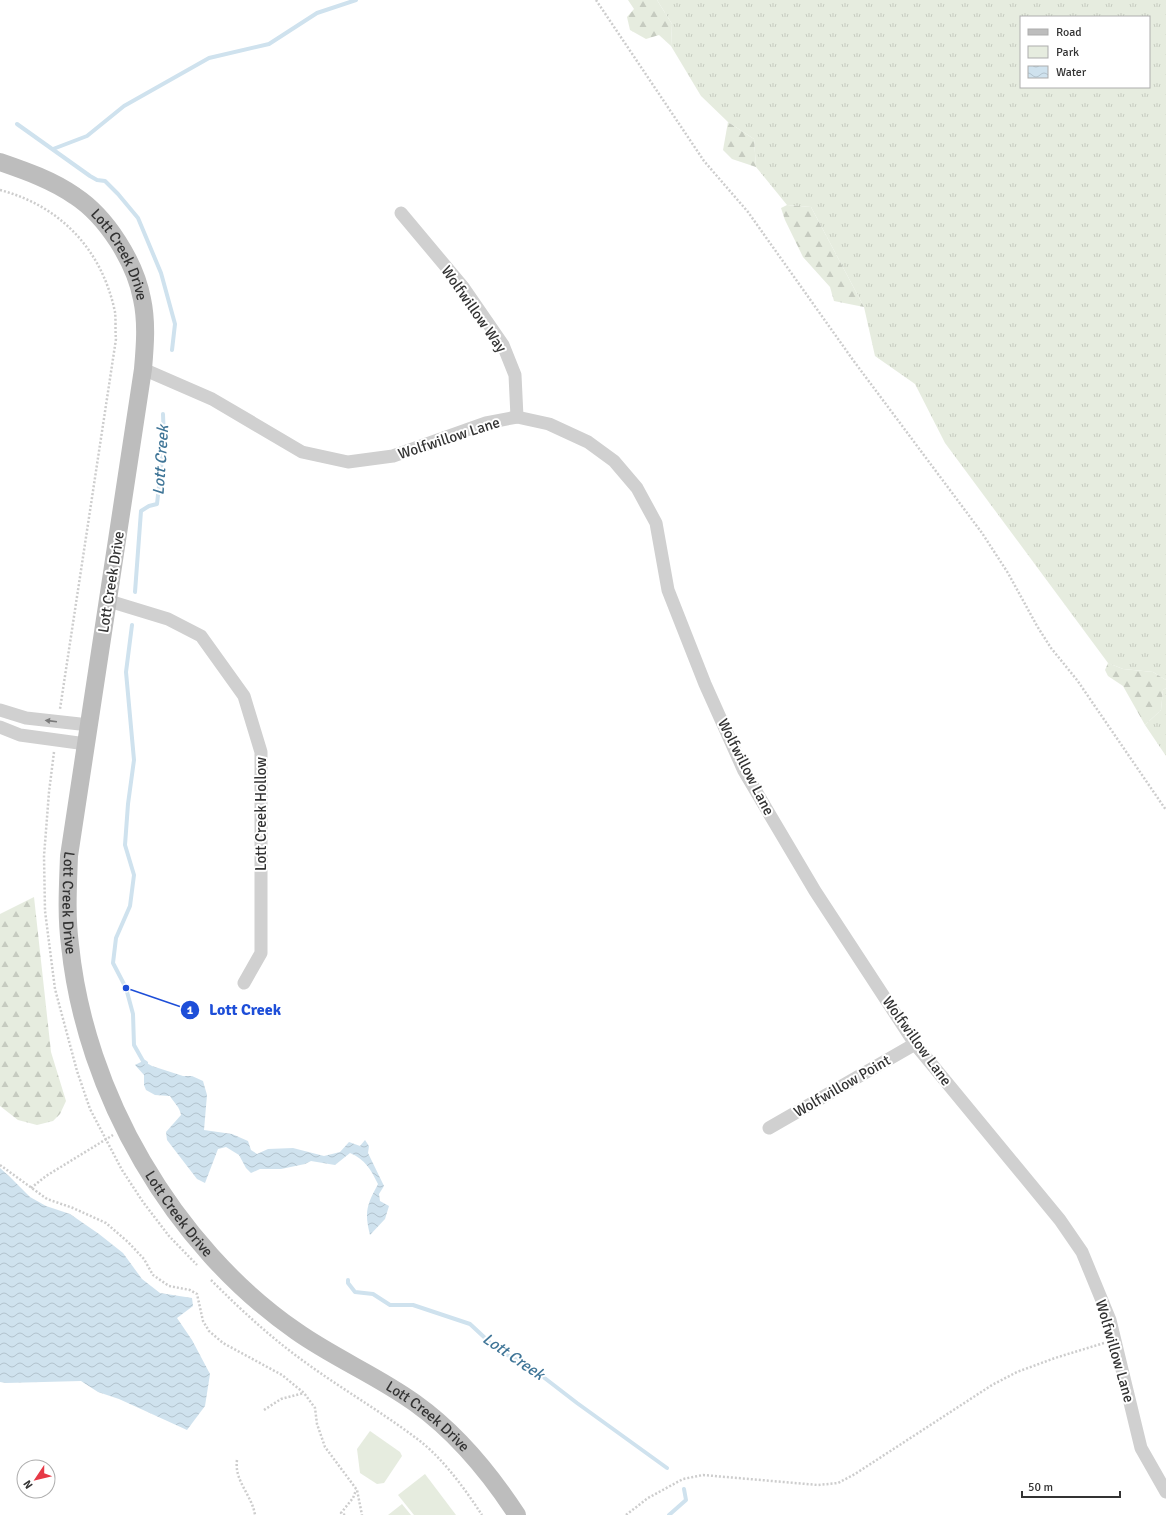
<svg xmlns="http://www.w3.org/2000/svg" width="1166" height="1515" font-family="Signika,sans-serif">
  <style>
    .grass { fill: url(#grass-tufts); fill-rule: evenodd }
    .forest { fill: url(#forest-firs) }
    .green { fill: #e6ecdf }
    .water { fill: url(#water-waves) }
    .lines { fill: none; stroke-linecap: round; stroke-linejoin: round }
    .stream { stroke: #cfe2ee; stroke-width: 4 }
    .path { stroke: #cdcdcd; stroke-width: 2.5; stroke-dasharray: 2 2; stroke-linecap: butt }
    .street { stroke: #d0d0d0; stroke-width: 13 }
    .secondary { stroke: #bdbdbd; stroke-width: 18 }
    .oneway { fill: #7a7a7a }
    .labels { text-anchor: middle; stroke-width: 4; stroke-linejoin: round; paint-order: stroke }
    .street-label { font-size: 15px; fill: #333; stroke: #fff }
    .water-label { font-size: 16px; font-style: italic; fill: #3f7597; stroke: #fff }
    .leader { fill: none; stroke: #1d4ed8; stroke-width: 1.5 }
    .callout-dot { fill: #1d4ed8; stroke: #fff; stroke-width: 1.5 }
    .mark-label { font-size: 12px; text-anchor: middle; font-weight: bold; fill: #fff }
    .callout-label { font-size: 16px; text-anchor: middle; font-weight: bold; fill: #1d4ed8; stroke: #fff; stroke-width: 4; stroke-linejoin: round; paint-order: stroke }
  </style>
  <defs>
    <pattern id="grass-tufts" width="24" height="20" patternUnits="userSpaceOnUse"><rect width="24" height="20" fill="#e6ecdf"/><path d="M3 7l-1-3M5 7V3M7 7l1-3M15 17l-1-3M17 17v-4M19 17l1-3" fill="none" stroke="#c6cbc0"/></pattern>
    <pattern id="forest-firs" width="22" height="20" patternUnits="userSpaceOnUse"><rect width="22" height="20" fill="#e6ecdf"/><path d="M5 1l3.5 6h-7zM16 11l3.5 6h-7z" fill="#c6cbc0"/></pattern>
    <pattern id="water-waves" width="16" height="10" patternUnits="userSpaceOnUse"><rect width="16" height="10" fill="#cfe2ee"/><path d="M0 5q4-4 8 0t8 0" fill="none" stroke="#b2c2cd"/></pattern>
  </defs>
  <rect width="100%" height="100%" fill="#fff"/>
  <!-- grass -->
  <g class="grass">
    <path d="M657,0h509v680l-13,-8 -30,-3 -15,-6 -163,-220 -30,-59 -40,-28 -11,-49 -53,-100 -24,-2 -31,-38 -2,-28 -26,-17 -27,-26 -30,-50 1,-22zM1021,17h128v70h-128z"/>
    <path d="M1166,688v68l-21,-31 16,-15 2,-20z"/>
  </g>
  <!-- forest -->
  <g class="forest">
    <path d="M628,0h29l15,24 -1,22 -12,-11 -13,4 -16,-9 -3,-13 7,-8z"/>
    <path d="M728,122l26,17 2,28 -24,-8 -9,-9z"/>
    <path d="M787,205l24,2 53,100 -30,-6 -4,-14 -27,-30 -18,-37 -4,-12z"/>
    <path d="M1108,663l15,6 30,3 13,8v8l-3,2 -2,20 -16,15 -22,-39 -15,-10 -3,-6z"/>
    <path d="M34,897l17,155 15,49 -6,13 -7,7 -16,4 -19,-5 -18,-14v-192z"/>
  </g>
  <!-- green -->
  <g class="green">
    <path d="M370,1431l30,21 2,4 -18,27 -7,1 -17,-11 -3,-24z"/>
    <path d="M425,1474l31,41h-42l-16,-20z"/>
    <path d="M402,1504l9,11h-23z"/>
  </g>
  <!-- water -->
  <g class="water">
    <path d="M143,1061l9,5 31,10h9l11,5 4,14 -3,35 28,4 16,7 3,9 6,4 11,-5 25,-1 31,8 16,-4 9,-10 11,4 5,-6 4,6 -1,7 16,33 -5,8 1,7 9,5 -4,13 -15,16c-6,-24 -3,-30 8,-51 -7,-14 -13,-25 -28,-31l-15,12 -24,-4 -6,3 -24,5h-21l-9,4 -5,-5 -7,-13 -13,-8 -8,2 -13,34 -8,-4 -30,-39 -1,-8 15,-17c-1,-8 -7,-12 -11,-19l-15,-1 -9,-5 -2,-5v-10l-9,-10z"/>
    <path d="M0,1168l10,9 20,20 16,9 24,8 29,20 24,19 19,26 18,14 32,5 1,8 -16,12 15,22 18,34 -5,32 -18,24 -68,-31 -21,-7 -17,-11 -75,2 -6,-1z"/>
  </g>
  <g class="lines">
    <!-- stream -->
    <g class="stream">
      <path d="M17,124l73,52 7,4 8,1 13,13 20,24 23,55 14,51 -3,26"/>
      <path d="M53,149l34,-13 37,-30 85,-48 60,-14 48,-31 39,-13"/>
      <path d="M135,592l6,-81 8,-5 8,-2 7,-63 -1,-27"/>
      <path d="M132,625l-6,47 8,88 -6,44 -3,41 9,30 -4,31 -14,32 -3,25 13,25 7,26 1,31 9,16 3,2"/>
      <path d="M348,1280v3l7,9 18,2 17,11h23l57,19 28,26 31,16 48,37 90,65"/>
      <path d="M669,1515l17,-15 -2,-11"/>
    </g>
    <!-- path -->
    <g class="path">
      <path d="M596,0l108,161 44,51 105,148 129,173 26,40 29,53 14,22 26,32 89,130"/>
      <path d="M0,190c61,16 102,60 115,122 1,8 0,18 1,27l-56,370"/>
      <path d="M54,752l-5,40 -5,64 1,55 10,78 22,82 13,38 32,61 21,32 26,34 28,29"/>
      <path d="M0,1165l47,34 26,9 33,15 22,19 16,17 9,16 16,11 21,4 7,4 6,27 6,10 14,12 59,32 22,18 11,15 2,16 8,23 32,43 5,25"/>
      <path d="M31,1188l15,-12 67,-41"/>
      <path d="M211,1280c29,29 58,56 91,80 38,28 80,52 118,81 24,19 45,48 62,74"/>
      <path d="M264,1410l17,-11 23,-6"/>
      <path d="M237,1460c-3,21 15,35 18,55"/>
      <path d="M345,1515l-4,-2 12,-15 3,-8"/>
      <path d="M626,1515l22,-17 35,-19 20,-4 115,10 20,-2 17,-9 137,-89 25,-13 38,-14 49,-15"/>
    </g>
    <!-- street -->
    <g class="street">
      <path d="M401,213l62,74 40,58 12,30 2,42"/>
      <path d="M143,369l69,30 90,53 46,10 45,-6 93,-33 31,-6 32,7 39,18 26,19 23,27 19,35 12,67 37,94 39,87 71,120 100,153 145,176 22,32 28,68 31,128 25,44"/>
      <path d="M109,601l59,18 33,17 43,60 17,56v201l-17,30"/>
      <path d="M0,710l26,8 63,7"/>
      <path d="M0,727l20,8 66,9"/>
      <path d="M769,1128l146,-84"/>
    </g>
    <!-- secondary -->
    <path class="secondary" id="s1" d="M0,162c26,9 52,18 75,34 32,21 60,66 67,103 5,23 3,47 1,70l-74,487c-1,29 -3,59 1,89 15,148 103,301 226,386 38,27 82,45 119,72 42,30 74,69 102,112"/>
  </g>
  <!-- one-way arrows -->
  <defs><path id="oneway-solid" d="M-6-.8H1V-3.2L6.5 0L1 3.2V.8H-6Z"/></defs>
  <use class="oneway" href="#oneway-solid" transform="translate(51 721) rotate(-173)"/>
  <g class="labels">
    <!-- street labels -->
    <g class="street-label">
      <text dy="5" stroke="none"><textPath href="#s1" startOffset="158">Lott Creek Drive</textPath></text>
      <text transform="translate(474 309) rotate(55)" y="5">Wolfwillow Way</text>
      <text transform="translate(449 438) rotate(-18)" y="5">Wolfwillow Lane</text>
      <text transform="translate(111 582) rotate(-81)" y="5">Lott Creek Drive</text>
      <text transform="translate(746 767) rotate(63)" y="5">Wolfwillow Lane</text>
      <text transform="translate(261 814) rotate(-90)" y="5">Lott Creek Hollow</text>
      <text dy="5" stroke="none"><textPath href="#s1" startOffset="818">Lott Creek Drive</textPath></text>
      <text transform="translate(917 1041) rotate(54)" y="5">Wolfwillow Lane</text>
      <text transform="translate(842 1086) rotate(-30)" y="5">Wolfwillow Point</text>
      <text dy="5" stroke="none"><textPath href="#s1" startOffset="1154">Lott Creek Drive</textPath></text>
      <text transform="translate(1115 1351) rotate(74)" y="5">Wolfwillow Lane</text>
      <text dy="5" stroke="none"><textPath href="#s1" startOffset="1478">Lott Creek Drive</textPath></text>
    </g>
    <!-- water labels -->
    <g class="water-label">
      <text transform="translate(160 460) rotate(-86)" y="6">Lott Creek</text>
      <text transform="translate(514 1356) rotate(34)" y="6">Lott Creek</text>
    </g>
  </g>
  <!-- callouts -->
  <path class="leader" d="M126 988L190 1010"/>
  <g class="callout-dot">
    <circle cx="126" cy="988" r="4"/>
    <circle cx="190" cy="1010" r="10"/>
  </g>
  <g class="mark-label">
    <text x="190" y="1014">1</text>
  </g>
  <g class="callout-label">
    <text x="245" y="1015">Lott Creek</text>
  </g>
  <!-- legend -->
  <rect x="1020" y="16" width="130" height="72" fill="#ffffff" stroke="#adadad"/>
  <rect x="1028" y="29" width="20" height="6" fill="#bdbdbd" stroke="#adadad"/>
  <text x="1056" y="36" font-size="12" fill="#333333">Road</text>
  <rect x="1028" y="46" width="20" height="12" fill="#e6ecdf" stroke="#adadad"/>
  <text x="1056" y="56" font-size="12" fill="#333333">Park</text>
  <rect x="1028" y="66" width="20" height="12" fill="url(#water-waves)" stroke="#adadad"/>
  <text x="1056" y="76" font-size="12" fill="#333333">Water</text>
  <!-- north arrow -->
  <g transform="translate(36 1479) rotate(235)"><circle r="19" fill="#ffffff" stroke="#adadad"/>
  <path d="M0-3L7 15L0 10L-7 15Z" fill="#e63946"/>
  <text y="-6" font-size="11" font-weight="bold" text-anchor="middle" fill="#333333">N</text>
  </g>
  <!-- scale -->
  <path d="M1022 1491v6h98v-6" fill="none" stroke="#333333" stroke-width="2"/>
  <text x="1028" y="1491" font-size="12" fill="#333333" stroke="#ffffff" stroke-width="3" paint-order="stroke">50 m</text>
</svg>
